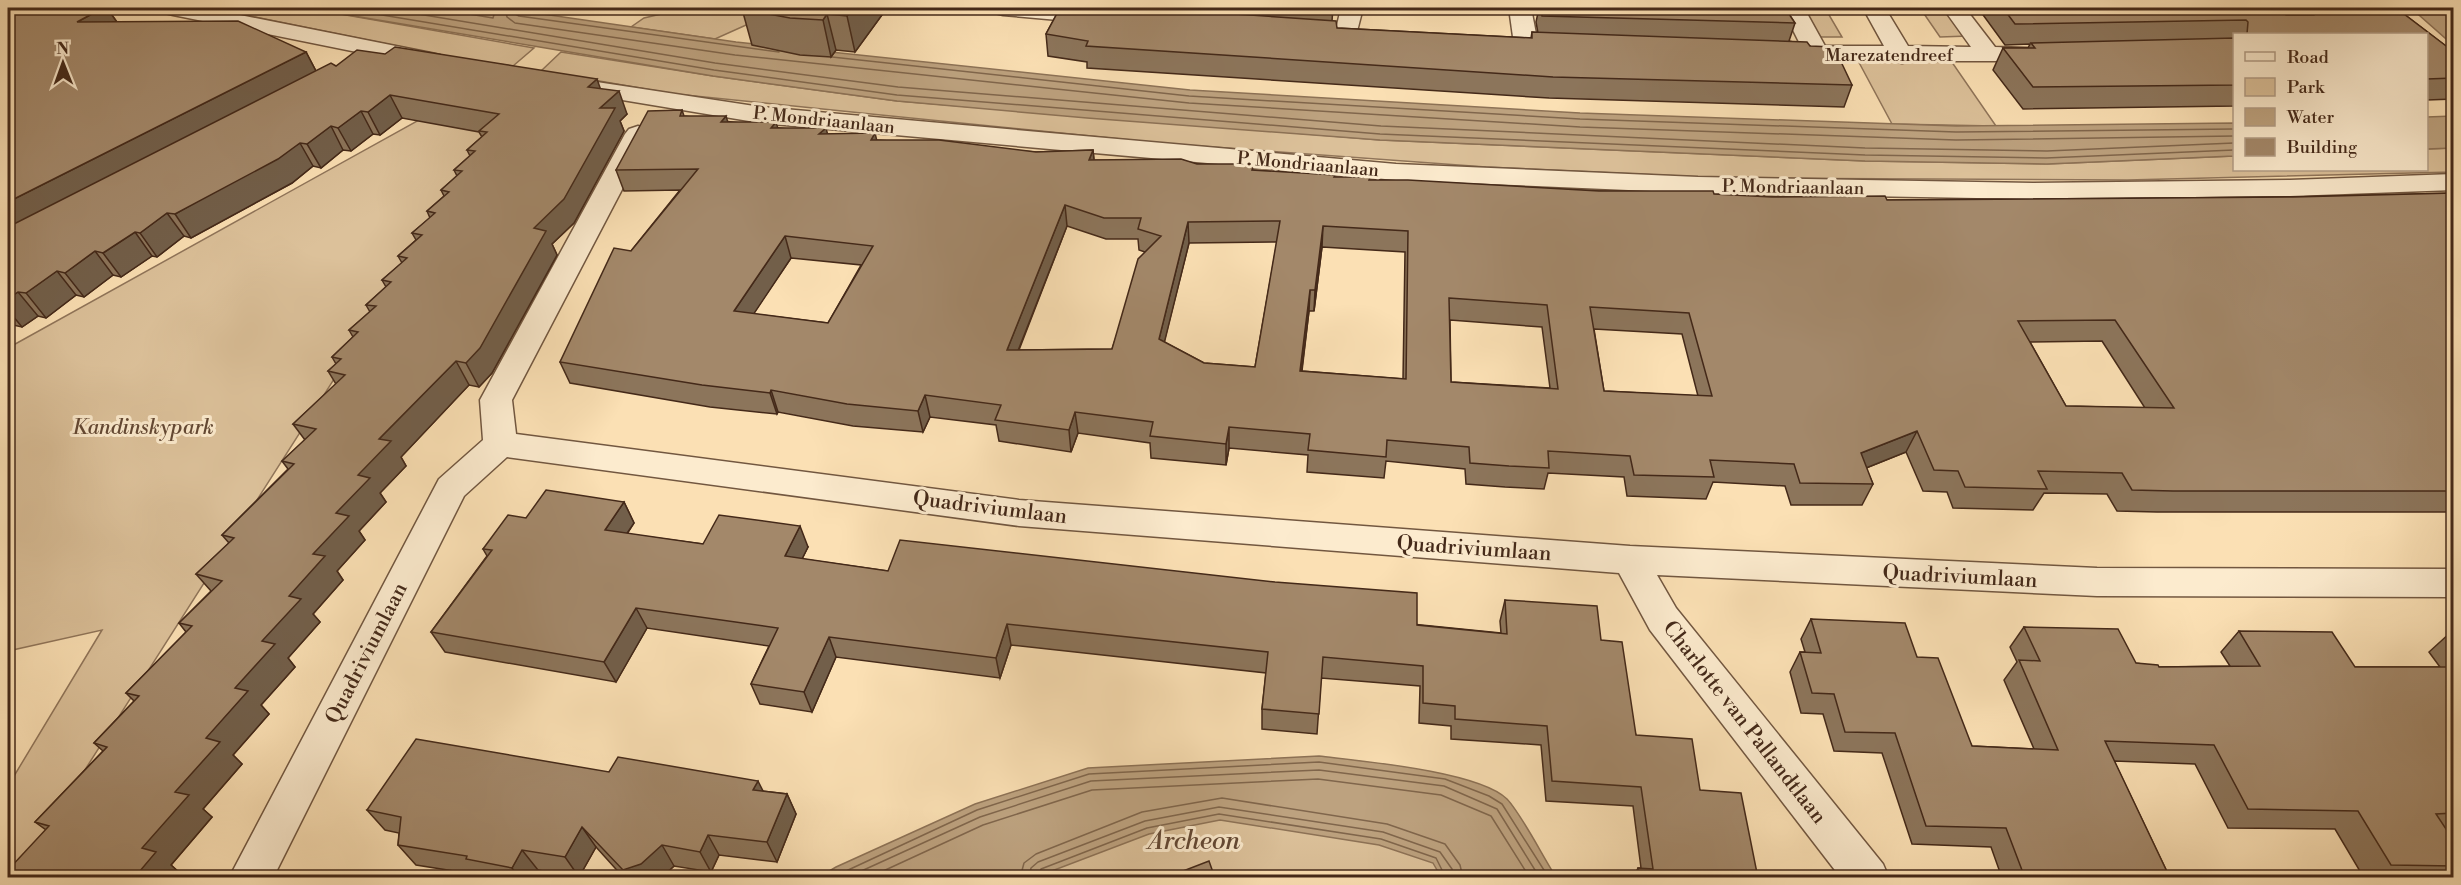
<svg xmlns="http://www.w3.org/2000/svg" width="2461" height="885" font-family="'Libre Bodoni',serif">
  <style>
    .green { fill: #dcc19a; stroke: #90755a; stroke-width: 1.5 }
    .water { fill: #bda27f; stroke: #8d7256; stroke-width: 1.5 }
    .lines { fill: none; stroke-linecap: round; stroke-linejoin: round }
    .shore { stroke: #80664c; stroke-width: 1.5 }
    .minor-casing { stroke: #725740; stroke-width: 3 }
    .minor { fill: #fcebce; fill-rule: evenodd }
    .wall { fill: #8c755b; stroke: #442919; stroke-width: 1.5; fill-rule: evenodd }
    .shaded-wall { fill: #725f4a; stroke: #442919; stroke-width: 1.5 }
    .building { fill: #a3886a; stroke: #442919; stroke-width: 1.5; fill-rule: evenodd }
    .labels { text-anchor: middle; stroke-width: 6; stroke-linejoin: round; paint-order: stroke }
    .far-street-label { font-size: 18px; fill: #442919; stroke: #fcebce }
    .park-label { font-size: 21px; font-style: italic; fill: #624733; stroke: #fcebce }
    .street-label { font-size: 21px; fill: #442919; stroke: #fcebce }
    .near-park-label { font-size: 26px; font-style: italic; fill: #624733; stroke: #fcebce }
  </style>
  <rect width="100%" height="100%" fill="#fbe0b4"/>
  <filter id="stains"><feTurbulence type="fractalNoise" baseFrequency=".00333" numOctaves="4"/><feColorMatrix values="0 0 0 0 .2 0 0 0 0 .09 0 0 0 0 .02 0 0 0 .5 -.17"/></filter>
  <radialGradient id="worn" r=".72"><stop offset=".6" stop-color="#630" stop-opacity="0"/><stop offset="1" stop-color="#630" stop-opacity=".3"/></radialGradient>
  <!-- green -->
  <g class="green">
    <path d="M211,8h95l228,40 -21,18 -47,-6z"/>
    <path d="M687,8h88l-20,13 -40,18 -84,-12 13,-9z"/>
    <path d="M1799,8h26l17,29h-28z"/>
    <path d="M1920,8h27l21,28 -28,1z"/>
    <path d="M561,52l152,24 184,25 483,39 485,21 182,3 187,-8v14h192l1,-21 26,-1v24l-326,8 -403,-2 -238,-11 -315,-23 -290,-29 -206,-21 -134,-23z"/>
    <path d="M1855,55h92l49,71 -104,-2z"/>
    <path d="M482,85l35,7 -501,786 -8,-1v-91l94,-156 -94,21v-303z"/>
    <path d="M1329,803l162,75h-594l75,-39z"/>
  </g>
  <!-- water -->
  <g class="water">
    <path d="M306,8h195l235,34 454,48 390,23 376,13 278,-3v33l-187,8 -182,-3 -485,-21 -293,-22 -190,-17 -184,-25z"/>
    <path d="M2411,8h42v37z"/>
    <path d="M2453,116v32l-26,1v-32z"/>
    <path d="M1319,756c41,5 159,15 188,43 15,16 36,58 49,78h-115l-8,-14 -54,-18 -159,-25 -71,14 -113,43h-217l17,-10 139,-63 113,-36z"/>
  </g>
  <g class="lines">
    <!-- shore -->
    <g class="shore">
      <path d="M340,8l374,62 183,25 483,39 485,21 181,3 188,-8"/>
      <path d="M382,8l333,55 183,24 483,39 484,22 182,3 187,-8"/>
      <path d="M433,8l60,10 3,-10"/>
      <path d="M505,8l2,9 8,6 220,32 454,48 391,24 376,13 278,-4"/>
      <path d="M512,8l1,5 6,3 260,36"/>
      <path d="M832,57l357,39 391,23 376,13 278,-3"/>
      <path d="M831,878l146,-68 112,-36 230,-12 126,17 44,17 13,8 47,74"/>
      <path d="M846,878l134,-61 111,-36 228,-11 125,16 53,23 43,69"/>
      <path d="M868,878l115,-53 109,-35 226,-11 123,16 50,21 39,62"/>
      <path d="M1020,878l4,-15 12,-9 106,-42 80,-14 165,26 58,20 15,21 3,13"/>
      <path d="M1029,878l2,-10 7,-6 107,-41 74,-14 164,25 57,20 12,17 2,9"/>
      <path d="M1037,878l4,-9 106,-41 72,-14 162,25 55,19 10,20"/>
    </g>
    <defs>
      <g id="minor">
        <path d="M162,8h43l226,45 9,2 3,5 -3,5 -9,2 -258,-52 -8,-2z"/>
        <path d="M992,8c33,-4 86,-4 119,4l4,5 -4,5 -8,2 -100,-9 -8,-2z"/>
        <path d="M1341,8h22l-8,31h-16l-4,-5z"/>
        <path d="M1509,8h22l7,36 -4,5h-16l-4,-5z"/>
        <path d="M1782,8h22l21,38h59l-21,-38h22l23,38 63,1 -28,-39h22l30,39 57,2 4,5 -4,5 -8,2h-133l-9,2 -9,-2 -101,-1 -8,-2 -4,-5 4,-5 17,-2z"/>
        <path d="M577,79l184,28 635,57 302,13 335,6 257,-3 164,-6v16l-164,6 -257,3 -335,-6 -302,-13 -635,-57 -193,-32 -3,-5 3,-5z"/>
        <path d="M638,126l9,3 4,5 -139,266 4,34 503,66 611,46 467,22 357,1v28l-357,-1 -440,-21 19,33 207,256 6,14h-48l-191,-248 -31,-57 -600,-47 -512,-69 -43,39 -191,382h-44l210,-399 44,-39 -3,-40 145,-266 4,-5z"/>
      </g>
    </defs>
    <!-- minor casing -->
    <use href="#minor" class="minor-casing"/>
    <!-- minor -->
    <use href="#minor" class="minor"/>
  </g>
  <!-- wall -->
  <g class="wall">
    <path d="M8,8h99l10,14 189,30 10,19 20,-5 264,23 27,25 -7,7 4,10 -50,92 -22,21 5,11 -65,118 -13,14 -10,-2 -68,72 5,9 -26,27 6,9 -27,29 6,9 -28,31 6,9 -30,34 7,8 -32,36 7,9 -34,38 8,9 -36,41 9,9 -39,45 9,8 -41,48 10,9 -3,4h-170l38,-48 -11,-8 68,-71 -9,-8 40,-42 -8,-8 60,-61 -7,-9 32,-32 -15,-17 33,-31 -7,-8 66,-66 -6,-8 23,-21 -12,-16 43,-40 -8,-13 8,-7 -4,-7 21,-20 -4,-7 21,-18 -4,-7 20,-18 -4,-7 20,-17 -4,-7 18,-16 -4,-7 18,-15 -3,-7 17,-15 -3,-6 16,-14 -3,-6 16,-14 -3,-6 15,-13 -3,-5 -77,-14 -22,17 -7,-1 -22,17 -8,-1 -22,18 -8,-2 -21,17 -101,55 -7,-2 -27,21 -5,-1 -31,21 -8,-2 -29,22 -8,-2 -30,23 -8,-2 -16,11 -14,-3z"/>
    <path d="M887,8l-32,44 -19,-2 -5,7 -31,-2 -48,-10 -10,-36z"/>
    <path d="M1060,8h273l-1,13 5,7 194,10 1,-6 6,1 -2,-11 3,-14h246l10,15 -6,18 21,5 42,39 -8,22 -295,-9 -462,-30v-6l-39,-6 -2,-22z"/>
    <path d="M1978,8h418l58,44v47l-27,1v-66h-192v72l-212,3 -30,-39 10,-22h25l2,-4 -25,1z"/>
    <path d="M682,110l2,6 193,24 159,12 57,-2 1,10 103,4 57,6 116,10 229,11 288,9 406,-3 161,-4v317h-6l-2,2h-289l-40,-1 -10,-17 -63,-1 -11,17 -80,-2 -6,-16 -24,-1 -17,-39 -40,16 7,16 -11,21h-71l-6,-19 -72,-4 -7,17 -79,-3 -3,-19 -76,-4 -4,16 -39,-2 -39,-3 -1,-15 -79,-8 -2,17 -77,-6 1,-17 -79,-7 -3,17 -75,-7 -1,-15 -72,-10 -7,19 -72,-11 -3,-16 -66,-8 -7,15 -70,-6 -75,-14 -1,2 -67,-7 -140,-24 -10,-21 71,-111 49,-61 -56,1 -8,-21zM1067,226l39,13h32l1,11 6,2 -33,97 -93,1zM1277,242l-22,125 -51,-4 -40,-21 25,-99zM1322,247l83,5 -2,127 -101,-8 7,-60h5zM791,258l70,7 -33,58 -75,-9zM1450,320l92,7 8,61 -99,-6zM1594,329l88,5 16,62 -94,-5zM2102,341l43,67 -79,-2 -36,-64z"/>
    <path d="M624,502l10,21 -7,11 76,10 105,3 -6,12 86,12 613,62 -1,-12 5,-21 96,40 35,95 64,55 58,88h-125l5,-10h3l-8,-62 -87,-5 -5,-56 -90,-6v-13l-32,-3 1,-37 -99,-8 -4,56 -55,-5v-20l4,-36 -255,-28 -11,33 -164,-21 -24,55 -52,-8 -9,-20 18,-38 -122,-18 -31,54 -171,-30 -14,-20 56,-76 -4,-7 43,-31z"/>
    <path d="M1811,619l106,38 55,89 62,3 -30,-69 13,-18 -7,-15 14,-20 112,36 23,4 71,-1 -9,-14 18,-21 116,36h85l-11,-15 22,-20h3v200h-6l6,9v37h-90l-29,-49 -107,-1 -33,-64 -81,-3 56,117h-168l-11,-31 -79,-3 -30,-91 -48,-2 -11,-37 -22,-1 -11,-41 10,-20h5l-4,-13z"/>
    <path d="M609,772l178,22 9,20 -19,48 -58,-7 -8,17 -37,-6 -13,12h-37l-28,-31 -17,30 -41,-7 -5,8h-52l-2,-3 -63,-10 -18,-20 1,-12 -14,-3 -18,-20z"/>
  </g>
  <!-- shaded-wall -->
  <g class="shaded-wall">
    <path d="M103,8h4l14,20 -44,-6z"/>
    <path d="M853,8h34l-32,44 -8,-36z"/>
    <path d="M827,14l9,36 -5,7 -8,-37z"/>
    <path d="M306,52l12,23 -310,161v-34z"/>
    <path d="M597,79l8,23 -17,-15z"/>
    <path d="M619,91l8,23 -7,7 4,10 -50,92 -22,21 5,11 -65,118 -13,14 -13,-24 68,-135 66,-120z"/>
    <path d="M390,95l12,23 -22,17 -12,-23z"/>
    <path d="M361,111l12,23 -22,17 -13,-23z"/>
    <path d="M726,116l6,20 -11,-14z"/>
    <path d="M776,122l6,20 -11,-14z"/>
    <path d="M331,126l12,24 -22,18 -14,-24z"/>
    <path d="M826,128l5,20 -12,-14z"/>
    <path d="M875,133l5,21 -9,-14z"/>
    <path d="M300,143l13,23 -21,17 -101,55 -16,-24z"/>
    <path d="M1093,150l2,20 -6,-10z"/>
    <path d="M1065,205l2,21 -57,145 -3,-21z"/>
    <path d="M167,213l17,23 -27,21 -17,-24z"/>
    <path d="M1188,222l1,21 -29,117 -1,-21z"/>
    <path d="M1323,226l-1,21 -8,64 1,-21z"/>
    <path d="M135,232l17,24 -31,21 -18,-24z"/>
    <path d="M785,236l6,22 -50,75 -7,-22z"/>
    <path d="M95,251l18,24 -29,22 -19,-24z"/>
    <path d="M57,271l19,24 -30,23 -20,-25z"/>
    <path d="M1310,290l-1,21 -10,81 1,-21z"/>
    <path d="M18,292l20,24 -16,11 -14,-17v-11z"/>
    <path d="M456,361l13,24 -68,72 5,9 -26,27 6,9 -27,29 6,9 -28,31 6,9 -30,34 7,8 -32,36 7,9 -34,38 8,9 -36,41 9,9 -39,45 9,8 -41,48 10,9 -3,4h-44l8,-30 237,-409z"/>
    <path d="M771,390l7,22 -1,2 -7,-21z"/>
    <path d="M925,395l5,22 -7,15 -5,-21z"/>
    <path d="M1075,412l3,21 -7,19 -2,-22z"/>
    <path d="M1229,427v21l-3,17v-21z"/>
    <path d="M1917,431l-11,21 -55,22 10,-21z"/>
    <path d="M624,502l10,21 -19,28 -10,-21z"/>
    <path d="M800,526l8,21 -15,30 -8,-21z"/>
    <path d="M636,608l11,20 -31,54 -12,-20z"/>
    <path d="M1007,624l4,21 -11,33 -4,-20z"/>
    <path d="M829,637l7,20 -24,55 -8,-20z"/>
    <path d="M758,781l10,20 -15,-11z"/>
    <path d="M787,794l9,20 -19,48 -10,-20z"/>
    <path d="M582,827l14,20 -17,30 -14,-20z"/>
    <path d="M708,835l11,20 -8,17 -11,-20z"/>
    <path d="M662,845l12,21 -13,12h-34l-4,-8z"/>
    <path d="M522,850l16,20 -5,8h-14l-7,-10z"/>
  </g>
  <!-- building -->
  <g class="building">
    <path d="M8,8h95l-26,14 161,-1 68,31 -298,150z"/>
    <path d="M744,8h109l-6,8 -20,-2 -4,6 -33,-2 -48,-9z"/>
    <path d="M1060,8h87l189,13 1,7 195,10v-6l275,10 3,4 24,1 18,38 -299,-8 -467,-31 2,-5 -42,-7z"/>
    <path d="M1541,8h244l10,15 -253,-7z"/>
    <path d="M2003,8h275l8,7h28l2,-2 -6,-5h86l58,44v26l-27,1v-45h-180l1,-12 -2,-2 -231,4z"/>
    <path d="M2235,38v47l-202,2 -30,-39h32l-4,-5z"/>
    <path d="M395,47l202,32 -9,8 31,4 -19,17h15l-51,91 -30,29 12,3 -66,117 -14,15 -10,-2 -77,78 12,2 -33,34 12,3 -34,35 13,3 -36,38 12,2 -36,40 12,3 -39,42 13,3 -40,44 13,3 -42,47 14,4 -45,50 14,3 -47,53 14,4 -22,26h-126v-8l41,-44 -14,-4 72,-75 -13,-4 45,-47 -13,-3 66,-67 -13,-3 43,-42 -26,-7 38,-36 -12,-3 72,-71 -12,-3 34,-32 -23,-5 52,-49 -17,-4 13,-12 -9,-2 26,-25 -9,-2 27,-24 -10,-1 25,-23 -9,-2 25,-22 -9,-2 24,-21 -10,-2 23,-20 -8,-2 22,-19 -8,-2 21,-19 -8,-1 21,-19 -8,-1 20,-18 -8,-1 20,-17 -109,-19 -22,17 -7,-1 -23,17 -7,-2 -24,18 -7,-1 -22,16 -103,55 -8,-1 -27,20 -5,-1 -32,21 -8,-2 -30,22 -8,-2 -31,22 -8,-1 -10,7v-72l323,-164 5,3 21,-16 28,4z"/>
    <path d="M682,110l-2,6h46l-5,6h55l-5,6h55l-7,6 56,-1 -4,7h68l97,12 57,-2 -4,10 92,-1 16,5h57l-2,6 83,5 -1,2h36l-1,3h39l191,11h114l1,3 58,3 113,-1 2,4 406,-3 161,-4v298h-281l-41,-1 -10,-17 -84,-2 9,18 -82,-2 -7,-16 -24,-1 -17,-39 -56,22 12,31 -73,-1 -6,-19 -84,-4 4,17 -80,-2 -4,-19 -82,-5 1,17 -40,-2 -39,-3 -1,-16 -82,-7 -1,17 -78,-7 2,-16 -81,-7 -3,17 -76,-8 3,-14 -78,-10 -6,18 -74,-10 6,-15 -76,-10 -7,16 -71,-7 -76,-14 -1,3 -68,-8 -142,-23 54,-114 17,3 67,-82 -82,1 32,-59zM1065,205l39,13h37l-3,11 23,7 -23,23 -26,90 -105,1zM1280,221l-25,146 -51,-4 -45,-24 29,-117zM1323,226l85,5 -2,148 -106,-8 10,-81h5zM785,236l88,10 -45,77 -94,-12zM1449,298l98,7 11,84 -107,-7zM1590,307l99,6 23,83 -108,-5zM2115,320l59,88 -108,-2 -48,-85z"/>
    <path d="M546,490l78,12 -19,28 98,14 16,-29 81,11 -15,30 103,15 12,-31 375,42 142,11v32l90,9 -2,-34 92,6 4,34 21,2 14,93 56,4 8,51 41,3 17,85h-119l-1,-10 15,1 -12,-82 -89,-6 -5,-55 -92,-7v-13l-32,-3v-37l-100,-9 -4,57 -57,-5 6,-57 -261,-28 -11,34 -167,-21 -25,55 -53,-8 27,-56 -142,-20 -32,54 -173,-30 61,-82 -9,-1 25,-34 18,3z"/>
    <path d="M1811,619l94,4 12,34 21,1 34,88 86,4 -39,-90 21,1 -16,-34 94,2 18,34 22,2 1,2 101,-1 -21,-35 93,1 23,35h99v146l-18,1 18,27v25l-63,-1 -33,-54 -110,-2 -34,-64 -109,-4 65,137h-145l-19,-50 -80,-2 -31,-93 -50,-1 -11,-38 -22,-1 -12,-41 21,1z"/>
    <path d="M416,739l193,33 9,-15 140,24 -5,9 34,4 -20,48 -59,-7 -8,17 -38,-7 -21,19 -18,6 -41,-43 -17,30 -43,-7 -10,18 -46,-9 1,-3 -69,-11 3,-28 -34,-7z"/>
    <path d="M1209,861l6,17h-50z"/>
  </g>
  <g class="labels">
    <!-- far-street labels -->
    <g class="far-street-label">
      <text x="1889" y="61">Marezatendreef</text>
      <text transform="translate(824 120) rotate(6)" y="6">P. Mondriaanlaan</text>
      <text transform="translate(1308 164) rotate(5)" y="6">P. Mondriaanlaan</text>
      <text transform="translate(1793 187) rotate(1)" y="6">P. Mondriaanlaan</text>
    </g>
    <!-- park labels -->
    <g class="park-label">
      <text x="143" y="434">Kandinskypark</text>
    </g>
    <!-- street labels -->
    <g class="street-label">
      <text transform="translate(990 507) rotate(7)" y="7">Quadriviumlaan</text>
      <text transform="translate(1474 548) rotate(4)" y="7">Quadriviumlaan</text>
      <text transform="translate(1960 576) rotate(3)" y="7">Quadriviumlaan</text>
      <text transform="translate(366 653) rotate(-63)" y="7">Quadriviumlaan</text>
      <text transform="translate(1745 722) rotate(52)" y="7">Charlotte van Pallandtlaan</text>
    </g>
    <!-- near-park labels -->
    <g class="near-park-label">
      <text x="1194" y="849">Archeon</text>
    </g>
  </g>
  <!-- margin -->
  <rect width="2461" height="885" fill="none" stroke="#fbe0b4" stroke-width="30"/>
  <rect x="9" y="9" width="2443" height="867" fill="none" stroke="#442919" stroke-width="3"/>
  <rect x="15" y="15" width="2431" height="855" fill="none" stroke="#442919" stroke-width="1.5"/>
  <!-- legend -->
  <rect x="2233" y="33" width="195" height="138" fill="#fcebce" stroke="#b29d86" stroke-width="1.5"/>
  <rect x="2245" y="52" width="30" height="9" fill="#fcebce" stroke="#b29d86" stroke-width="1.5"/>
  <text x="2287" y="63" font-size="18" fill="#442919">Road</text>
  <rect x="2245" y="78" width="30" height="18" fill="#dcc19a" stroke="#b29d86" stroke-width="1.5"/>
  <text x="2287" y="93" font-size="18" fill="#442919">Park</text>
  <rect x="2245" y="108" width="30" height="18" fill="#bda27f" stroke="#b29d86" stroke-width="1.5"/>
  <text x="2287" y="123" font-size="18" fill="#442919">Water</text>
  <rect x="2245" y="138" width="30" height="18" fill="#a3886a" stroke="#b29d86" stroke-width="1.5"/>
  <text x="2287" y="153" font-size="18" fill="#442919">Building</text>
  <!-- north arrow -->
  <g transform="translate(63 63) rotate(359)" stroke="#fcebce" stroke-width="4.5" paint-order="stroke">
  <path d="M0-4.5L10 22L0 15L-10 22Z" fill="#442919"/>
  <text y="-9" font-size="16" font-weight="bold" text-anchor="middle" fill="#442919">N</text>
  </g>
  <rect width="100%" height="100%" filter="url(#stains)"/>
  <rect width="100%" height="100%" fill="url(#worn)"/>
</svg>
